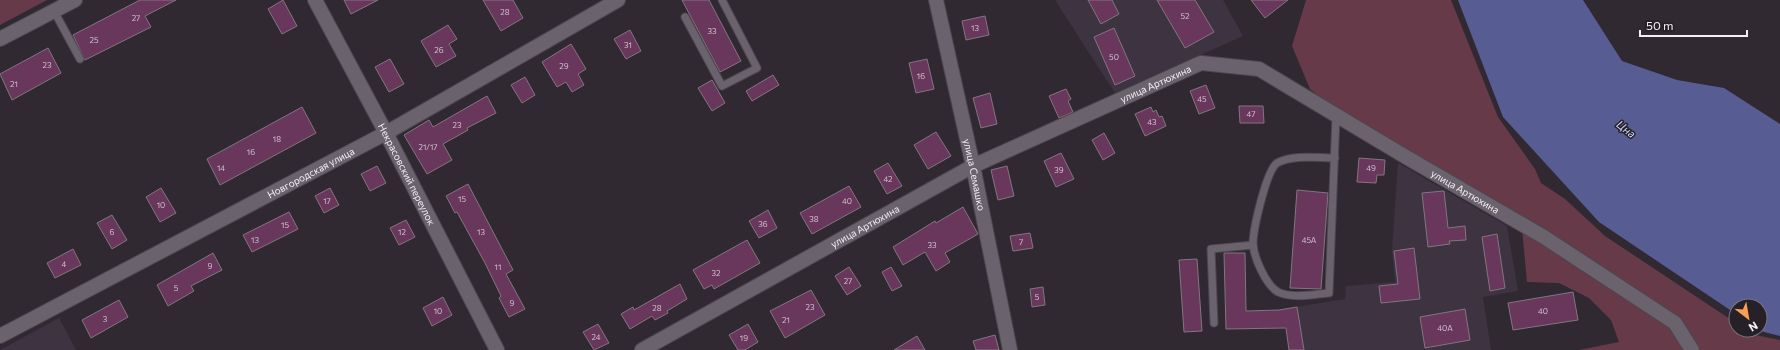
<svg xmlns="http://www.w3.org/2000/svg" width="1780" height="350" font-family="Commissioner,sans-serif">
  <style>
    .built { fill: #3e3341 }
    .green { fill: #663a49 }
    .water { fill: #575d93 }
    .building { fill: #69375c; stroke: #82767e }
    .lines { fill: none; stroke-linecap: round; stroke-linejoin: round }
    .lane-casing { stroke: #4d474f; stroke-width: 9 }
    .street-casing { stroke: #4d474f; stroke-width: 16 }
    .lane { stroke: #6a626c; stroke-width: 7 }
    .street { stroke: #6a626c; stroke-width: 14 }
    .labels { text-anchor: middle; stroke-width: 3; stroke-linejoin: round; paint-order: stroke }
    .number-label { font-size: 8px; fill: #d1c1cf }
    .street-label { font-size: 10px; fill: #f4eff5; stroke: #262028 }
    .water-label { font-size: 11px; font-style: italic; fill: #d5dafc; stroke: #262028 }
  </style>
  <rect width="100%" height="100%" fill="#302932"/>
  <!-- built -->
  <g class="built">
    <path d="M1055,0h168l20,36 -128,57z"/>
    <path d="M1398,163l109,63 11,65 -35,6 8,53h-202l-6,-41 62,-10 1,-13 49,-4 -3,-31z"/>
    <path d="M59,318l17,32h-76z"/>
  </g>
  <!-- green -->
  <g class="green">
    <path d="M0,0h47l-47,25z"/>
    <path d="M1306,0h145l47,117 37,52 6,14 24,16 40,37 131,87v7h11l8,5 25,5v10h-201l40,-8 -8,-22 -22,-22 -30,-15 -32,-1 -6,-64 -188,-110 -23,-19 -18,-43z"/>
  </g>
  <!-- water -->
  <path class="water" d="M1458,0h125l39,61 55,19 47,8 56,36v212l-16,-4 -4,-2v-24h-24v8l-137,-92 -96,-105z"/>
  <!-- building -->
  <g class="building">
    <path d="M140,0h36l-31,16 6,11 -66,33 -12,-25z"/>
    <path d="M283,0l14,26 -15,8 -14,-25z"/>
    <path d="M344,0h34l-27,14z"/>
    <path d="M483,0h30l10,18 -22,13z"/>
    <path d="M682,0h27l32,61 -21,11z"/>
    <path d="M1088,0h24l7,14 -18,10z"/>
    <path d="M1157,0h38l19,32 -29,16z"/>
    <path d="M1251,0h37l-23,18z"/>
    <path d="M985,16l4,19 -23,5 -4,-19z"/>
    <path d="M448,25l9,14 -8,5 7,12 -20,11 -15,-26z"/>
    <path d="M1114,28l21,48 -20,9 -21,-48z"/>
    <path d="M630,30l11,21 -15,8 -12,-20z"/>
    <path d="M571,44l15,25 -8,5 6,11 -12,7 -6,-10 -9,5 -15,-25z"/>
    <path d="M48,48l13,25 -49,27 -12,-26z"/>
    <path d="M390,59l14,25 -15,8 -14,-25z"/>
    <path d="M927,59l7,30 -18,4 -7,-30z"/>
    <path d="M773,75l6,10 -27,16 -6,-10z"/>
    <path d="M525,77l10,18 -13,8 -11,-18z"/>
    <path d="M712,80l13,23 -13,8 -14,-23z"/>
    <path d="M1206,85l9,23 -16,6 -9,-23z"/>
    <path d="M1066,89l5,10 -3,2 5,11 -14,6 -10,-22z"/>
    <path d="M990,93l7,31 -16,4 -8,-30z"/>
    <path d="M487,96l9,17 -29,15 1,2 -25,14 9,16 -25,14 -23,-39 25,-15 4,7z"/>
    <path d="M1239,106h24l1,17h-24z"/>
    <path d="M302,107l14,26 -96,52 -13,-26z"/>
    <path d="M1151,107l2,5 3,-2 3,7 3,-1 4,10 -21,10 -10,-22z"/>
    <path d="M936,132l15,24 -23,13 -14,-24z"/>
    <path d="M1104,133l11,20 -12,7 -11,-20z"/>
    <path d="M1061,153l13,26 -18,8 -12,-26z"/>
    <path d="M1359,158l26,2 -1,15h-7l-1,8 -19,-1z"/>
    <path d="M888,163l14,23 -15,8 -13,-23z"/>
    <path d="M377,166l9,17 -16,8 -9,-17z"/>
    <path d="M1007,166l7,30 -16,4 -7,-30z"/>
    <path d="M468,184l45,86 -7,4 19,35 -16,8 -10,-19 2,-2 -16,-33 -28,-51 -2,1 -9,-17z"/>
    <path d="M849,186l12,21 -49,27 -12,-21z"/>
    <path d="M161,188l15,25 -16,9 -14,-25z"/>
    <path d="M330,188l9,17 -15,8 -9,-17z"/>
    <path d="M1297,190l31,3 -7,96 -31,-1z"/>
    <path d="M1444,191l4,37 17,-2 1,14 -17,1 1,3 -22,3 -6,-54z"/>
    <path d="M963,207l15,27 -33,19 5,9 -14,9 -11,-19 -22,13 -10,-18 42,-26 1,2z"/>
    <path d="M768,210l9,18 -18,10 -10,-17z"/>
    <path d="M289,212l9,17 -46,23 -9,-17z"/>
    <path d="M112,215l15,25 -15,9 -15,-26z"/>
    <path d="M406,220l9,17 -16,8 -9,-17z"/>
    <path d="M1030,233l3,15 -20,3 -3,-15z"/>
    <path d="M1497,234l8,54 -15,3 -8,-54z"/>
    <path d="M747,240l13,23 -46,26 -2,-4 -8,4 -11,-19z"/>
    <path d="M1414,248l6,51 -39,4 -2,-17 19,-2 -4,-33z"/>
    <path d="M73,249l8,16 -26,13 -8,-15z"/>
    <path d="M213,253l9,17 -31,16 3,5 -26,15 -11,-21z"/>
    <path d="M1224,253h21l1,58 33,-1 18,-3 7,43h-15l-3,-22 -60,1z"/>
    <path d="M1197,259l5,72 -18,1 -5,-72z"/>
    <path d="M849,267l12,19 -14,9 -12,-19z"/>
    <path d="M891,267l11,19 -10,5 -10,-19z"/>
    <path d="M680,284l7,15 -20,12 1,2 -13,7 -3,-4 -22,13 -9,-15 12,-7 1,3z"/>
    <path d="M1043,287l2,18 -13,2 -2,-18z"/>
    <path d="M811,290l14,25 -40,23 -15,-27z"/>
    <path d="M1573,292l5,28 -65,10 -5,-27z"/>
    <path d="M443,297l9,18 -20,11 -9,-18z"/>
    <path d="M119,300l9,17 -37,21 -9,-18z"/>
    <path d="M1465,309l5,31 -45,8 -5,-31z"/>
    <path d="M598,324l11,19 -15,7 -11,-18z"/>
    <path d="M748,324l10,18 -13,8h-7l-9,-15z"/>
    <path d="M995,335l4,15h-23l-3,-9z"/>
    <path d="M917,336l8,14h-31z"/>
  </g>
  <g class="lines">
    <defs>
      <g id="lane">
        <path d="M54,11l26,48"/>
        <path d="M685,17l37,69 35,-18 -35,-68"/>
        <path d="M1335,158c-17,0 -42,-4 -58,5 -11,8 -24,67 -24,81 1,14 13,41 25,48 16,7 35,2 51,1l7,-177"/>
        <path d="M1214,323l-3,-74 42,-4"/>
      </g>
      <g id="street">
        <path id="s1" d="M315,0l71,133 111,217"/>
        <path id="s2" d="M936,0l37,166 37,184"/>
        <path d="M0,39l75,-39"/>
        <path id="s3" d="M0,336l386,-203 232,-133"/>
        <path id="s4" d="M642,350l331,-184 228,-103 58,6 147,88 138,80 131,86 17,27"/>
      </g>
    </defs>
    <!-- lane casing -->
    <use href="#lane" class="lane-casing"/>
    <!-- street casing -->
    <use href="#street" class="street-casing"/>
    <!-- lane -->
    <use href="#lane" class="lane"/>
    <!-- street -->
    <use href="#street" class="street"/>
  </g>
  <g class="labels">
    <!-- number labels -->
    <g class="number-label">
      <text x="505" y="15">28</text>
      <text x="1185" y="19">52</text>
      <text x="136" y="21">27</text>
      <text x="975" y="31">13</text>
      <text x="712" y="34">33</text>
      <text x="94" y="43">25</text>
      <text x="628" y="48">31</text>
      <text x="439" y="53">26</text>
      <text x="1114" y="60">50</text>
      <text x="47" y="68">23</text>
      <text x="564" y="69">29</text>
      <text x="921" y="79">16</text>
      <text x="14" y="87">21</text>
      <text x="1202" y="102">45</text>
      <text x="1251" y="117">47</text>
      <text x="1152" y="125">43</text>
      <text x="457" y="128">23</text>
      <text x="277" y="142">18</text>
      <text x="428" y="150">21/17</text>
      <text x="251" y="155">16</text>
      <text x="221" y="171">14</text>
      <text x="1371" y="171">49</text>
      <text x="1059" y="173">39</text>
      <text x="888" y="182">42</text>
      <text x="462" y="202">15</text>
      <text x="327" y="204">17</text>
      <text x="847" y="204">40</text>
      <text x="161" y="208">10</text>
      <text x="814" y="222">38</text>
      <text x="763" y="227">36</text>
      <text x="285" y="228">15</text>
      <text x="112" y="235">6</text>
      <text x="402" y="235">12</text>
      <text x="481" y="235">13</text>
      <text x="255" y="243">13</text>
      <text x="1309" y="243">45А</text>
      <text x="1021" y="245">7</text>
      <text x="932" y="248">33</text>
      <text x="64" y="267">4</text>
      <text x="210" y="269">9</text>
      <text x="498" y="270">11</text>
      <text x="716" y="276">32</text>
      <text x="848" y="284">27</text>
      <text x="176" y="291">5</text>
      <text x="1037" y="300">5</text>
      <text x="512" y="306">9</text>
      <text x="810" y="310">23</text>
      <text x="657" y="311">28</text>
      <text x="438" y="314">10</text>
      <text x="1543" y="314">40</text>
      <text x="105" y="322">3</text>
      <text x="786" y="323">21</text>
      <text x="1445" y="331">40А</text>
      <text x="596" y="340">24</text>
      <text x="744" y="341">19</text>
    </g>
    <!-- street labels -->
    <g class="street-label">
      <text dy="4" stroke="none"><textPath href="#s4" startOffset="579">улица Артюхина</textPath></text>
      <text dy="4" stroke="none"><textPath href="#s3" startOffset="351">Новгородская улица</textPath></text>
      <text dy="4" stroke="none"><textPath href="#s1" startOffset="197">Некрасовский переулок</textPath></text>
      <text dy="4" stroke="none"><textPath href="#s2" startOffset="179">улица Семашко</textPath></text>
      <text dy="4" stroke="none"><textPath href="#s4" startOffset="927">улица Артюхина</textPath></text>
      <text dy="4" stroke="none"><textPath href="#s4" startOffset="255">улица Артюхина</textPath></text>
    </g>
    <!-- water labels -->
    <g class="water-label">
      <text transform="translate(1626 129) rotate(37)" y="4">Цна</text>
    </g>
  </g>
  <!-- north arrow -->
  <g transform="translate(1748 318) rotate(149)"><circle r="19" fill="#262028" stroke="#78737a"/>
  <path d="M0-3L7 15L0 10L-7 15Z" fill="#fb9e51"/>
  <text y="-6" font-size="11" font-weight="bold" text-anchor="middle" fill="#f4eff5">N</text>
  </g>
  <!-- scale -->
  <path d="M1640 30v6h107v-6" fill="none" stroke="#f4eff5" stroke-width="2"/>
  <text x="1646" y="30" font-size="12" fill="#f4eff5" stroke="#262028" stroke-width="3" paint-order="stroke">50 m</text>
</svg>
